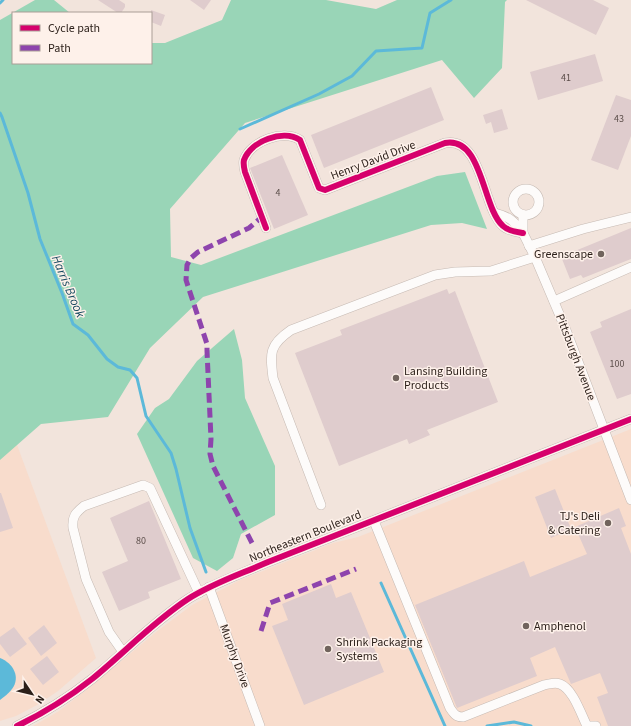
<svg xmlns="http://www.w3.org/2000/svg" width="631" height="726" font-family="'Source Sans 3',sans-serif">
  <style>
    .built { fill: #f8dccc }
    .forest { fill: #99d5b7 }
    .water { fill: #5cb9d9 }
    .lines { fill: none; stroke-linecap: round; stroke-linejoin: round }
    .stream { stroke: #5cb9d9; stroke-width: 3 }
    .building { fill: #dfcccd }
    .minor-casing { stroke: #c6bab3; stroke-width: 10 }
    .minor { stroke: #fdfbfa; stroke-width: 9 }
    .quiet { stroke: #8e44ad; stroke-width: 5; stroke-dasharray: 10 5; stroke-linecap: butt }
    .cycleway-casing { stroke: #fef1ea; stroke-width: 8 }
    .cycleway { stroke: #d6006c; stroke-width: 6 }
    .poi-dot { fill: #71645d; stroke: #fef1ea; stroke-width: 1.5 }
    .labels { text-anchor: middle; stroke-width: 3; stroke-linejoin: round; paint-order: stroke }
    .number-label { font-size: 10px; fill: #5b4d49 }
    .street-label { font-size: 12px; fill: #2b1f19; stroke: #fef1ea }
    .poi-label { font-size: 12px; fill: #2b1f19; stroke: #fef1ea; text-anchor: start }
    .water-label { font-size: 13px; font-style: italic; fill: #194c61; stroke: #fef1ea }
  </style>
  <rect width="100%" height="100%" fill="#f2e4dc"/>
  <!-- built -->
  <g class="built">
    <path d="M631,429v297h-598l26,-15 35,-27 62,-52 36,-27 46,-24 95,-38 25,-6z"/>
    <path d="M13,434l83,224 -38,33 -21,14 -21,11 -16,5v-276z"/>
  </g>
  <!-- forest -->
  <g class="forest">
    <path d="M35,0h19l16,13h-57v50h138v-20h14l57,-23 9,-20h95l50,9 21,-9h110l-2,2 -3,66 -28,30 -32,-38 -197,63 -75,86 1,48 30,8 236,-89 28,-4 22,57 -25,-6 -31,2 -228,72 -53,51 -42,69 -67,7 -41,36v-440z"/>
    <path d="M234,329l8,31 3,38 30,68v49l-34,19 -8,24 -16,13 -24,-13 -56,-124 18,-26 14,-9 28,-38z"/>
  </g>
  <!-- water -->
  <path class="water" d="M0,658c13,5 21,19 12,31 -3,4 -8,8 -12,11z"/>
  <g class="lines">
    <!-- stream -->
    <g class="stream">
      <path d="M0,3l3,-3"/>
      <path d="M0,113l2,4 26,76 12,46 22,54 11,31 15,11 19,24 11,8 12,3 7,8 9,38 25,37 5,16 14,59 16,44"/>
      <path d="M240,129l79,-35 33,-18 24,-25 46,-3 8,-35 21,-13"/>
      <path d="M381,583l64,143"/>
      <path d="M487,726l27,-4 17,4"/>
    </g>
  </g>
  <!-- building -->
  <g class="building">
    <path d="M98,0h21l6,4v3l-4,6h-3z"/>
    <path d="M190,0h21l-7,10z"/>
    <path d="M526,0h67l16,8 -13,27z"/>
    <path d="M151,10l14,5 -4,11 -10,-4z"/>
    <path d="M595,54l8,27 -65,19 -8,-28z"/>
    <path d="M431,87l13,33 -120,48 -13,-33z"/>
    <path d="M616,95l15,5v36l-13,34 -27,-10z"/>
    <path d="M502,109l6,20 -14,4 -3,-11 -5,2 -3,-9z"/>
    <path d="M282,155l26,60 -34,14 -24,-61z"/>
    <path d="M631,228v31l-48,19 -2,-3 -11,4 -8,-20 9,-3 -1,-3z"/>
    <path d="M447,289l2,5 6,-3 43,111 -71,28 3,5 -21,9 -2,-5 -68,27 -44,-113 47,-18 -2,-5z"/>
    <path d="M631,309v85l-14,5 -27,-67 12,-5 -2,-5z"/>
    <path d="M555,489l16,40 -20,9 -16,-41z"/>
    <path d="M0,493h1l12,35 -13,4z"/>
    <path d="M149,501l32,78 -33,13 2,6 -31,13 -17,-39 26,-11 -18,-43z"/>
    <path d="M619,508l7,18 -5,2 10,26v172h-23l-11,-29 11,-4 -8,-20 -29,11 -16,-37 -25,11 7,18 -80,32 -42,-103 109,-44 6,16 57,-23 -12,-27z"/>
    <path d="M331,584l5,14 15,-6 33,80 -80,33 -32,-79 16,-6 -6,-16z"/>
    <path d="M44,625l13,18 -16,13 -13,-18z"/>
    <path d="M14,627l13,17 -17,13 -10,-13v-7z"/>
    <path d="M47,656l12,16 -16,13 -13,-16z"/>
  </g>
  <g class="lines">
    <defs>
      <g id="minor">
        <circle cx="526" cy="202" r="13"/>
        <path d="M495,213c15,4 19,8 28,20"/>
        <path d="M523,215v18l12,24 31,73 65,170"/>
        <path d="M266,228l-21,-56c-1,-4 -2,-8 -1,-12 7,-19 39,-31 56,-20l19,48 6,2 120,-47c38,-7 37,65 58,83 5,5 14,6 20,7"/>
        <path d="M529,246l54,-17 48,-12"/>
        <path d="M554,301l77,-34"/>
        <path d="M321,505l-48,-127c-3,-25 -4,-33 18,-48l144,-55 20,-3 36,-1 44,-14"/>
        <path d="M374,521l76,187c4,6 6,9 13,9l81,-32c6,-1 11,-3 16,-1 13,5 21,30 27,42"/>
        <path d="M209,587l51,139"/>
        <path d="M123,652l-14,-20 -23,-53 -13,-51c-1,-11 2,-15 11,-22l59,-21 7,3 49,105"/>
        <path d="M17,726c27,-13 51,-28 75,-47 32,-26 61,-57 96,-80 25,-16 53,-25 80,-37l363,-143"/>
        <path d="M591,726h5"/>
      </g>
    </defs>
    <!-- minor casing -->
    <use href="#minor" class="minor-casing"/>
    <!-- minor -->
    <use href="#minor" class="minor"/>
    <!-- quiet -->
    <g class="quiet">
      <path d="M252,543l-39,-77 -3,-12 1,-15 -4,-88v-7l-21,-64 1,-15 4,-7 7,-6 51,-24 13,-11"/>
      <path d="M261,631l9,-28 86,-34"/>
    </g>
    <defs>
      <g id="cycleway">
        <path d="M266,228l-21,-56c-1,-4 -2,-8 -1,-12 7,-19 39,-31 56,-20l19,48 6,2 120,-47c38,-7 37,65 58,83 5,5 14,6 20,7"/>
        <path d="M17,726c27,-13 51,-28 75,-47 32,-26 61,-57 96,-80 25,-16 53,-25 80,-37l363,-143"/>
      </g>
    </defs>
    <!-- cycleway casing -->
    <use href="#cycleway" class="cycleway-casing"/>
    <!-- cycleway -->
    <use href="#cycleway" class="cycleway"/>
  </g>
  <!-- markers -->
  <g class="poi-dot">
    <circle cx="601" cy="254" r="4"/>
    <circle cx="396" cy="378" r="4"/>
    <circle cx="608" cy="523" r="4"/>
    <circle cx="526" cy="626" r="4"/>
    <circle cx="328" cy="649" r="4"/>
  </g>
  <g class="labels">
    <!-- number labels -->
    <g class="number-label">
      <text x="566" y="81">41</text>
      <text x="619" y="122">43</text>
      <text x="278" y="196">4</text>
      <text x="617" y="367">100</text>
      <text x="141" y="544">80</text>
    </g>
    <!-- street labels -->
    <g class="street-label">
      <text transform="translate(373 160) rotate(-21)" y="4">Henry David Drive</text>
      <text transform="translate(576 357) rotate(69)" y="4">Pittsburgh Avenue</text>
      <text transform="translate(305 536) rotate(-22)" y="4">Northeastern Boulevard</text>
      <text transform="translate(235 656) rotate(70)" y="4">Murphy Drive</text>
    </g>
    <!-- poi labels -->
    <g class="poi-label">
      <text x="593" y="258" text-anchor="end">Greenscape</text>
      <text x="404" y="375">Lansing Building<tspan x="404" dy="14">Products</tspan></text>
      <text x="600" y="520" text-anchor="end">TJ's Deli<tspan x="600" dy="14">&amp; Catering</tspan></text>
      <text x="534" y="630">Amphenol</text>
      <text x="336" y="646">Shrink Packaging<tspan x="336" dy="14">Systems</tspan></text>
    </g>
    <!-- water labels -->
    <g class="water-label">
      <text transform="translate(69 286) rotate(67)" y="5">Harris Brook</text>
    </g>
  </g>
  <!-- legend -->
  <rect x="12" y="12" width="140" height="52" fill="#fef1ea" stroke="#aa9d96"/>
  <rect x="20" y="25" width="20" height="6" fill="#d6006c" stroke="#aa9d96"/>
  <text x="48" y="32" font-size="12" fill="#2b1f19">Cycle path</text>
  <rect x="20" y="45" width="20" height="6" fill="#8e44ad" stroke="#aa9d96"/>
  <text x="48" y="52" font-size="12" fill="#2b1f19">Path</text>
  <!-- north arrow -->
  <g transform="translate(32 694) rotate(125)" stroke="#fef1ea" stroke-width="3" paint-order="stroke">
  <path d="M0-3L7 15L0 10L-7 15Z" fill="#2b1f19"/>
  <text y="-6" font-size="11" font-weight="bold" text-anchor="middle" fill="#2b1f19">N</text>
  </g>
</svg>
